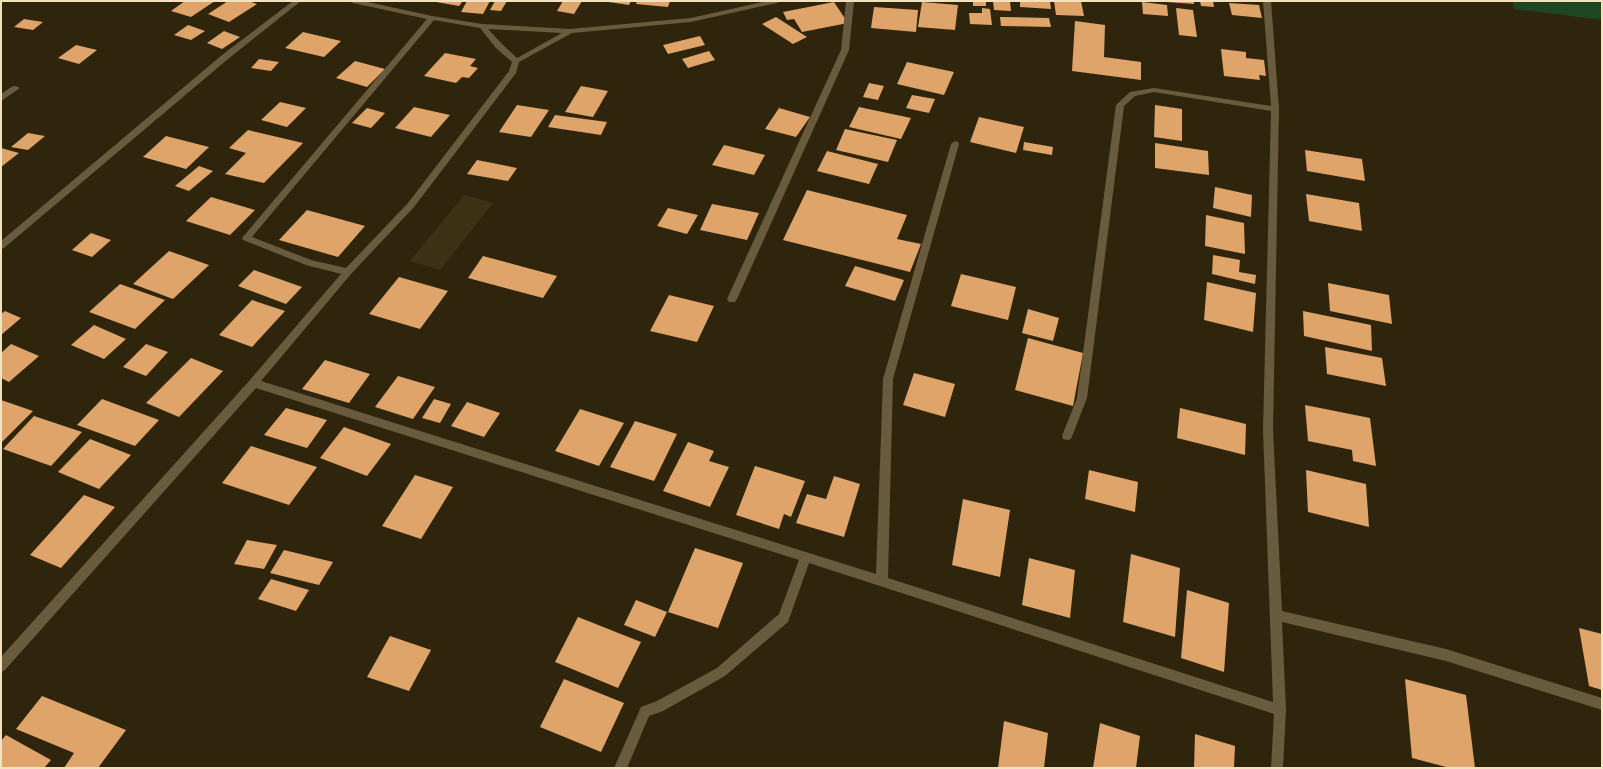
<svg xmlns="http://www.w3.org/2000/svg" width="1603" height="769" font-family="Karla,sans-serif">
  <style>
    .built { fill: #3e3216 }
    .green { fill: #1d4621 }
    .building { fill: #dfa469 }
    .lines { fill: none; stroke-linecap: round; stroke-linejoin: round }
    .street { fill: #685b3e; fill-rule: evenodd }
  </style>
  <rect width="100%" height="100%" fill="#2f250c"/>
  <!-- built -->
  <path class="built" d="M464,195l29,8 -53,67 -30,-9z"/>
  <!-- green -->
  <path class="green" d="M1513,1h89v19l-88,-11z"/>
  <!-- building -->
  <g class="building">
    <path d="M185,1h30l-24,16 -20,-6z"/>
    <path d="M228,1h21l8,3 -28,18 -21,-8z"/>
    <path d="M438,1h25l-4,5 -23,-4z"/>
    <path d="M467,1h23l-7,13 -22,-2z"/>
    <path d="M495,1h12l-6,10 -11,-1z"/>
    <path d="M563,1h19l-8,13 -17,-3z"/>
    <path d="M602,1h29l-2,4z"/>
    <path d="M637,1h33l-2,6 -32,-3z"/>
    <rect x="973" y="1" width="13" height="5"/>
    <path d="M993,1h17l1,10 -17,-1z"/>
    <path d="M1020,1h30l1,8 -31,-2z"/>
    <path d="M1054,1h27l3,15 -28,-1z"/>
    <path d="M1167,1h27v3l-27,-2z"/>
    <path d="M1200,1h13l1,6 -13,-1z"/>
    <path d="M834,2l14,21 -46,9 -8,-13 -7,1 -4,-8z"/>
    <path d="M922,2l36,3 -3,25 -37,-3z"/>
    <path d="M1142,2l25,3 1,11 -25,-2z"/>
    <path d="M1229,3l30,2 3,13 -30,-3z"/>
    <path d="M874,7l44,3 -2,22 -45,-4z"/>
    <path d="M982,8l8,1 2,16 -22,-1 -1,-11h13z"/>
    <path d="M1176,8l17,2 4,27 -18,-2z"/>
    <path d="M776,17l31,20 -14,7 -31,-20z"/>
    <path d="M1000,17l49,1 2,9 -50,-1z"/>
    <path d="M24,19l19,3 -10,8 -19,-3z"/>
    <path d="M1075,21l30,4 -1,32 37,5v18l-69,-9z"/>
    <path d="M188,25l17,6 -14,9 -17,-5z"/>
    <path d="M224,31l16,6 -18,12 -15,-6z"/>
    <path d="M303,32l38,9 -17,16 -39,-9z"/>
    <path d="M700,36l5,9 -37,9 -5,-9z"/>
    <path d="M76,45l21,5 -18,14 -21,-6z"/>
    <path d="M1221,49l25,3v6l18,2 2,16 -7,-1 1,5 -36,-4z"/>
    <path d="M709,51l6,9 -27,8 -6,-9z"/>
    <path d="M445,53l31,6 -6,7 8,2 -9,10 -7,-1 -6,6 -32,-7z"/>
    <path d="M259,59l20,3 -8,9 -20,-3z"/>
    <path d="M355,61l30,8 -18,18 -31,-9z"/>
    <path d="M907,62l47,10 -10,23 -47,-11z"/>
    <path d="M869,83l15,3 -6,14 -15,-3z"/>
    <path d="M581,86l27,5 -15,26 -28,-5z"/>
    <path d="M912,95l23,4 -6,14 -23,-5z"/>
    <path d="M280,102l26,6 -19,19 -26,-7z"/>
    <path d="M517,105l32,5 -18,27 -32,-5z"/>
    <path d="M1155,105l27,4v32l-28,-4z"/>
    <path d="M414,107l36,8 -19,22 -36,-9z"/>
    <path d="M859,107l52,11 -10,21 -52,-12z"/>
    <path d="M367,108l18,5 -14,15 -19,-5z"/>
    <path d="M779,108l31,9 -14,20 -31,-8z"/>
    <path d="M555,115l52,7 -6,13 -53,-8z"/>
    <path d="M979,117l45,10 -8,26 -46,-11z"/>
    <path d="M845,129l52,11 -9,22 -52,-12z"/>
    <path d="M248,130l55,13 -39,40 -39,-9 21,-21 -17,-5z"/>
    <path d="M28,133l17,3 -17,14 -17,-3z"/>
    <path d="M166,136l43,11 -23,22 -43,-12z"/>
    <path d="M1024,142l29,5 -1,8 -29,-5z"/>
    <path d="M1155,143l53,8 1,24 -54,-7z"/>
    <path d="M724,145l41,10 -11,20 -42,-10z"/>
    <path d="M1,148l18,5 -18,14z"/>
    <path d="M1305,150l57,9 3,22 -58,-10z"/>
    <path d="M827,151l51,13 -9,20 -52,-13z"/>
    <path d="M477,160l40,8 -9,13 -41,-7z"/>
    <path d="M199,166l14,5 -24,20 -14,-5z"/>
    <path d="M1215,187l37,8 -1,22 -38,-9z"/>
    <path d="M807,190l100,25 -10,24 24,5 -11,28 -127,-32z"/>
    <path d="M1306,194l53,9 3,28 -53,-10z"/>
    <path d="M211,197l44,13 -25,25 -44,-14z"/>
    <path d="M712,204l47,9 -12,27 -47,-10z"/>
    <path d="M668,208l30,7 -11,19 -30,-8z"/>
    <path d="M307,210l58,16 -27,31 -59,-17z"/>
    <path d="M1206,215l38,8 1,31 -40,-8z"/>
    <path d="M91,233l20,7 -19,17 -20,-7z"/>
    <path d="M169,251l40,14 -36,34 -40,-15z"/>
    <path d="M1213,255l27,5 -1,12 17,3 -1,9 -43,-10z"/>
    <path d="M483,256l74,20 -14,22 -75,-20z"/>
    <path d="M855,266l49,14 -9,21 -50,-15z"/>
    <path d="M254,270l48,17 -16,17 -48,-18z"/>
    <path d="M961,274l55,13 -8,33 -57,-14z"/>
    <path d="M399,277l49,14 -28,38 -51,-15z"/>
    <path d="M1207,282l49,11 -3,39 -49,-12z"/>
    <path d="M1328,283l61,12 3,29 -62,-13z"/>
    <path d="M120,284l45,16 -30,29 -46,-17z"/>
    <path d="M669,295l45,11 -17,36 -47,-11z"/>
    <path d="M252,300l33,11 -33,36 -33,-12z"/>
    <path d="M1028,309l31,9 -6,23 -31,-8z"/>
    <path d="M5,311l16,7 -20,17v-21z"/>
    <path d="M1303,311l68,14 1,26 -68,-15z"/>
    <path d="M94,325l32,14 -22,20 -33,-14z"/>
    <path d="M1028,338l55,15 -10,53 -58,-16z"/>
    <path d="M11,344l28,12 -30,26 -8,-4v-25z"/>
    <path d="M146,344l22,8 -22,24 -23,-9z"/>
    <path d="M1325,347l57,11 4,28 -59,-12z"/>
    <path d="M191,358l32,13 -44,46 -33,-14z"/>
    <path d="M325,360l45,14 -21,29 -47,-14z"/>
    <path d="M914,373l41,11 -10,33 -42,-12z"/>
    <path d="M398,376l37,11 -22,32 -38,-12z"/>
    <path d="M102,399l57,21 -24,26 -58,-21z"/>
    <path d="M434,399l17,5 -11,19 -18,-5z"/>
    <path d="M1,400l32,11 -32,32z"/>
    <path d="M467,402l33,11 -16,24 -33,-11z"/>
    <path d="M1305,405l65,13 6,48 -23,-5 -1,-11 -44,-9z"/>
    <path d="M286,408l41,12 -20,28 -43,-13z"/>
    <path d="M1180,408l66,16 -1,31 -68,-17z"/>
    <path d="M580,409l44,14 -25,43 -44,-15z"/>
    <path d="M34,416l48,16 -31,34 -48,-17z"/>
    <path d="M635,421l42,13 -23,47 -44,-14z"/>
    <path d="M344,427l47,17 -24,32 -47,-18z"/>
    <path d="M90,439l41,16 -32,34 -41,-17z"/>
    <path d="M688,442l26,9 -5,10 20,6 -19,40 -47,-16z"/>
    <path d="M251,446l66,21 -28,38 -67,-22z"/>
    <path d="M755,466l50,15 -14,36 -7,-3 -5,15 -43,-14z"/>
    <path d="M1089,470l49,12 -3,30 -50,-13z"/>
    <path d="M1306,470l60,14 3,43 -61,-15z"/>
    <path d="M415,475l38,12 -32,52 -39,-13z"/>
    <path d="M834,476l26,8 -16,53 -48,-14 11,-29 19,5z"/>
    <path d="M84,495l31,12 -54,61 -31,-13z"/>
    <path d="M963,499l47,11 -10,67 -48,-12z"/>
    <path d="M247,540l30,5 -13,24 -30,-5z"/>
    <path d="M695,548l48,15 -25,65 -50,-16z"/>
    <path d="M284,550l49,12 -14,23 -49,-12z"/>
    <path d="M1131,554l49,14 -5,69 -52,-15z"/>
    <path d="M1029,558l46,12 -5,48 -48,-13z"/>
    <path d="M271,579l38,11 -13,21 -38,-12z"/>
    <path d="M1187,590l42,13 -5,69 -43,-14z"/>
    <path d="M636,600l31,12 -12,25 -31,-12z"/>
    <path d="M578,617l63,25 -23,46 -63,-26z"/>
    <path d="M1579,628l23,6v56l-13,-4z"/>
    <path d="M390,636l41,14 -22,41 -42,-14z"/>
    <path d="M564,679l60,24 -23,49 -61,-25z"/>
    <path d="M1405,679l61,16 9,73h-25l-38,-10z"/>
    <path d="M42,696l84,34 -28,38h-34l10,-15 -58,-24z"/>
    <path d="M1004,721l44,12 -4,35h-46z"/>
    <path d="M1100,723l40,13 -4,32h-43z"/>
    <path d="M1195,734l40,12 -1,22h-40z"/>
    <path d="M6,735l45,25 -7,8h-43v-27z"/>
  </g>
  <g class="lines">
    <!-- street -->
    <g class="street">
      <path d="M293,1h8l-73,58 -224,189 -3,1v-8l221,-186z"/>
      <path d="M349,1h14l69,15 50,8 88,5 121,-11 76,-17h14l-4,2 -86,19 -119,11 -53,29 -3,11 -102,134 -63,67 -90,107 615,193 7,-195 68,-235 4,-3 3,1 1,2 -66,235 -5,199 385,124 -10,-272 8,-319 -117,-19 -19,4 -11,10 -37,292 -16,41 -4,1 -4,-1 -1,-3 15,-38 39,-293 14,-13 24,-4 117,18 -8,-105h8l8,108 -6,321 9,181 164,38 156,49v12l-156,-49 -164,-39 4,88 -3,58h-12l3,-54 -465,-151 -21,59 -63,54 -62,35 -14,5 -22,52h-13l27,-61 16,-6 60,-33 62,-54 20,-54 -543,-172 -251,282 -4,2v-15l249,-277 91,-106 -35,-9 -63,-25 -1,-2 185,-219 -74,-16zM434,20l46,8 16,20 16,14 -3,9 -101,132 -62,65 -35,-8 -59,-23zM488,29l74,4 -45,25 -15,-14z"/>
      <path d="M846,1h8l-5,49 -112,249 -2,3h-6l-2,-3 114,-249z"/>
      <path d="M13,86h3l4,2 -19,13v-7z"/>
    </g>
  </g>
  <!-- border -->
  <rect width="1603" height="769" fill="none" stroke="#f4e2be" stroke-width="4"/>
</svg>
